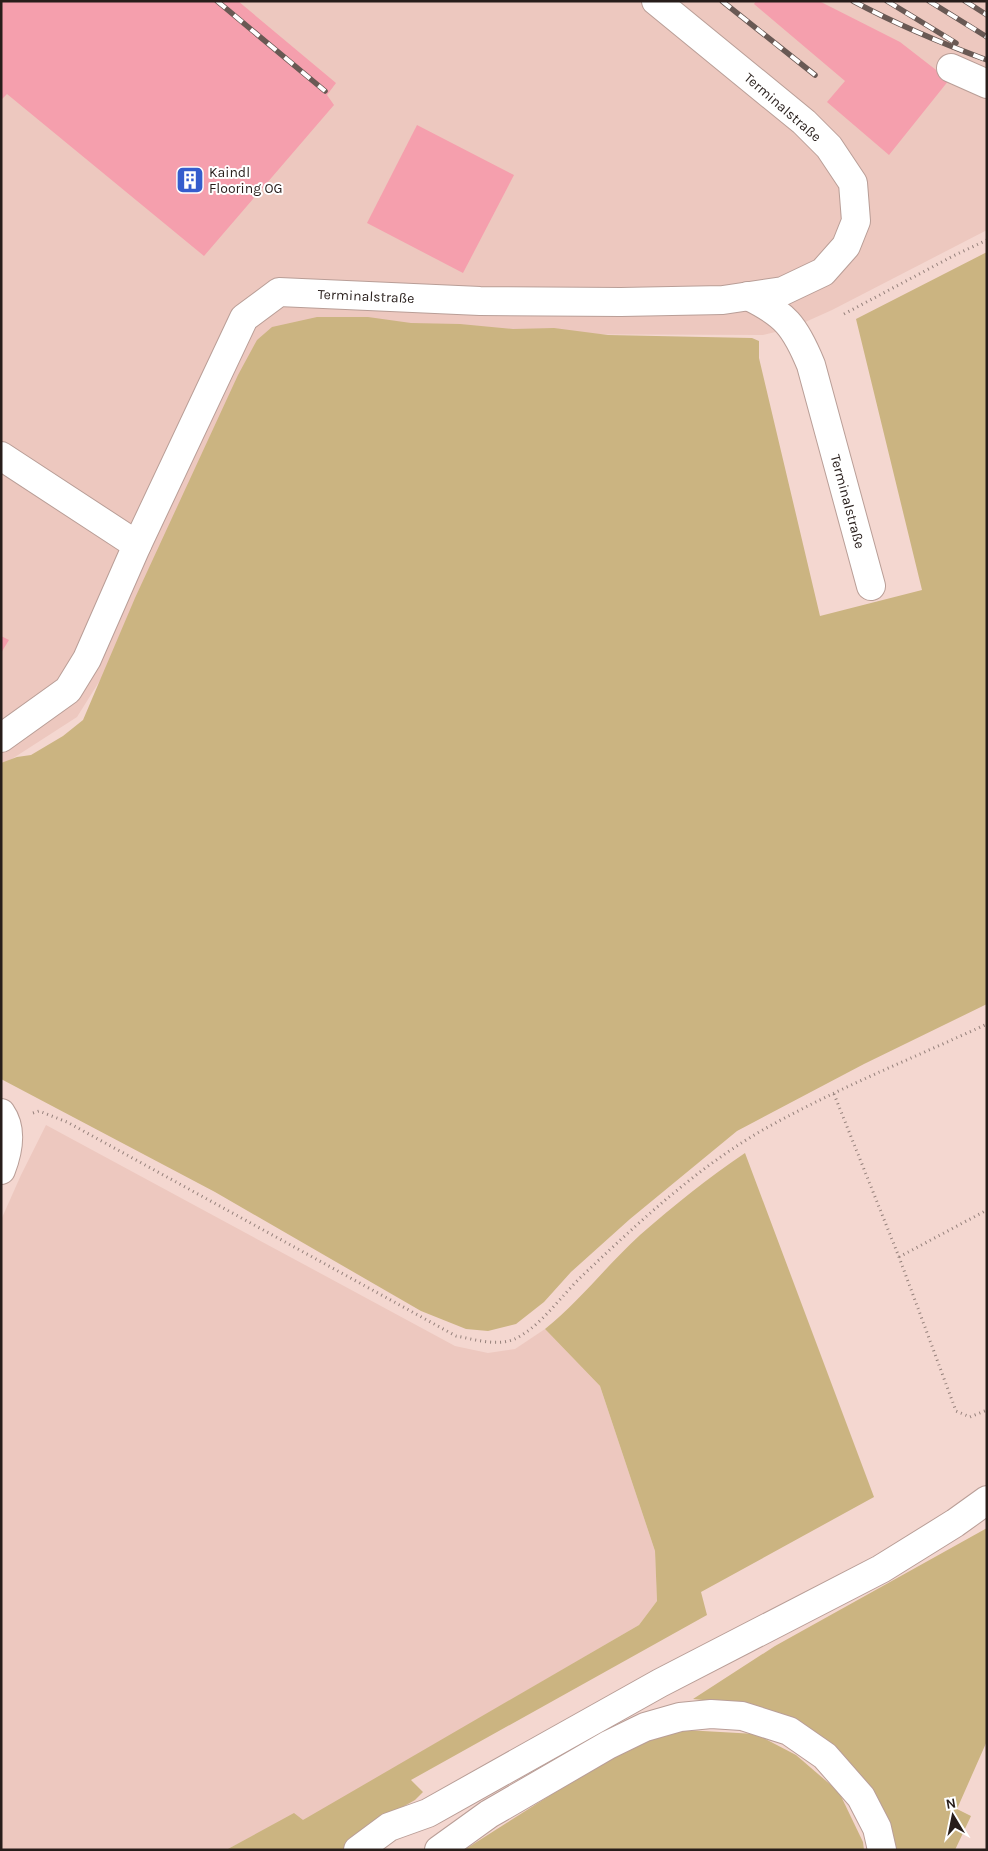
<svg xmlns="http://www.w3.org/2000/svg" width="988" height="1851" font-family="Karla,sans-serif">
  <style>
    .built { fill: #edc8bf }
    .green { fill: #cbb481 }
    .building { fill: #f59fad }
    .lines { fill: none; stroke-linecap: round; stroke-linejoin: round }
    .minor-casing { stroke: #b99e97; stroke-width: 30 }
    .highway-casing { stroke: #b99e97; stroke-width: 30 }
    .path { stroke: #95817b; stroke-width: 3; stroke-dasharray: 1 4; stroke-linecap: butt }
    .minor { stroke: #fff; stroke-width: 28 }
    .highway { stroke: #fff; stroke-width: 28 }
    .rail-casing { stroke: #695954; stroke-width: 5.5 }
    .rail { stroke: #fff; stroke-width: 4; stroke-dasharray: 11; stroke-linecap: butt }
    .labels { text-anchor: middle; stroke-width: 4; stroke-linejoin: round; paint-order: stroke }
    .street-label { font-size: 14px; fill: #271d1a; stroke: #fff }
    .poi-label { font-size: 14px; fill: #271d1a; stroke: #fff; text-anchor: start }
  </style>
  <rect width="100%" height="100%" fill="#f4d7d0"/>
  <!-- built -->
  <g class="built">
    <path d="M1,1h986v229l-155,80 -40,18 -29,7 -489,-2 -140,293 -57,91 -76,49z"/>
    <path d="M46,1125l409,221 33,7 27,-4 30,-20 55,57 55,165 2,50 -18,24 -336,196 -9,-7 -68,36h-225v-630l20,-45z"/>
  </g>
  <!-- green -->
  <g class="green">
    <path d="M987,252v752l-123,60 -127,67 -107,88 -59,53 -27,30 -28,22 -28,7 -22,-2 -45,-18 -206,-119 -214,-113v-316l16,-6 14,-2 32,-19 20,-16 52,-122 103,-223 19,-35 15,-13 45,-10h51l43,6 49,1 53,5 41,-1 54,7 144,3 7,3v17l61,258 102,-26 -66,-271z"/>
    <path d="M745,1153l129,344 -173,95 6,23 -296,165 12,12 -8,8 -23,13 -47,37h-119l68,-37 9,7 336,-195 18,-24 -2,-50 -55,-165 -55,-57c35,-28 62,-64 95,-94 33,-29 68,-57 105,-82z"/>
    <path d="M987,1528v213l-30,68 14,7 -16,34h-59l-7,-24 -138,-121 -58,-6 82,-53z"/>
    <path d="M685,1730l71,4 40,21 43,37 24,50 1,8h-400l126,-80 51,-29z"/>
  </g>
  <!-- building -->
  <g class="building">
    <path d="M1,1h237l98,82 -9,12 7,10 -130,151 -197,-162 -6,6z"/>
    <path d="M756,1h63l81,41 49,38 -60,75 -62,-53 18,-21 -91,-77z"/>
    <path d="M417,125l97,50 -51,98 -96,-50z"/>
    <path d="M1,636l8,4 -8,13z"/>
  </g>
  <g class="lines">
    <defs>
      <g id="minor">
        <path d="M951,68l36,16"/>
        <path id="s1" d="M748,296c37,18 47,30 63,69l60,221"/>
        <path d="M1,456l136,89"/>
        <path id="s2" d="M1,738l67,-48 19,-31 50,-114 107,-227 35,-26 201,9 141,1 102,-2 60,-9 40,-19 23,-26 10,-25 -3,-38 -24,-36 -25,-25 -148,-121"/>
        <path d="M1,1113c12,17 7,39 0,57"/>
      </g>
      <g id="highway">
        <path d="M358,1850l31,-23 39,-14 232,-130 221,-114 74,-46 32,-23"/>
        <path d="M439,1850l50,-36 119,-69 37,-18 35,-10 31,-3 31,2 47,15 36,25 36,41 16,31 5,22"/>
      </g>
    </defs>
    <!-- minor casing -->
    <use href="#minor" class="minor-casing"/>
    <!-- highway casing -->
    <use href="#highway" class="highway-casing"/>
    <!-- path -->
    <g class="path">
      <path d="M844,314l109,-58 34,-16"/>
      <path d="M834,1094l65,163 57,154 14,6 17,-7"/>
      <path d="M33,1113l6,-2 28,11 389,214c17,3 38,10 56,4 26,-10 49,-44 69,-63 56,-53 113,-107 180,-146 72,-41 150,-72 226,-107"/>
      <path d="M899,1257l88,-47"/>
    </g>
    <!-- minor -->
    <use href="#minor" class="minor"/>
    <!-- highway -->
    <use href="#highway" class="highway"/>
    <defs>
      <g id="rail">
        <path d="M217,1l108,90"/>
        <path d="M722,1l93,74"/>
        <path d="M853,1c43,23 88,42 134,59"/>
        <path d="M887,1l69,42"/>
        <path d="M929,1l58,36"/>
        <path d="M965,1l22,14"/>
      </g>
    </defs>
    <!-- rail casing -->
    <use href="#rail" class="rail-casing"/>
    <!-- rail -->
    <use href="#rail" class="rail"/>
  </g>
  <!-- icons -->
  <defs>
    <symbol id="building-square" viewBox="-11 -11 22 22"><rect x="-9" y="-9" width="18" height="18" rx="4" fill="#355dcd" stroke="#fff"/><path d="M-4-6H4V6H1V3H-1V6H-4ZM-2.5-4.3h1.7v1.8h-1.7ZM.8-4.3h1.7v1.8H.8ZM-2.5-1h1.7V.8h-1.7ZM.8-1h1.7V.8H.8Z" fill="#fff"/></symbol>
  </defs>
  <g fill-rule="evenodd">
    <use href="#building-square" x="174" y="164" width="32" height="32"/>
  </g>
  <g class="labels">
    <!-- street labels -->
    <g class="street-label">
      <text transform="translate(783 107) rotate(41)" y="5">Terminalstraße</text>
      <text dy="5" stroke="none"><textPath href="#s2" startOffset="625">Terminalstraße</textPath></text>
      <text dy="5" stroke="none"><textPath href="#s1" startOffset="238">Terminalstraße</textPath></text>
    </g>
    <!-- poi labels -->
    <g class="poi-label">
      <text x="209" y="177">Kaindl<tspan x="209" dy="16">Flooring OG</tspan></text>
    </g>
  </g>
  <!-- border -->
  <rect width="988" height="1851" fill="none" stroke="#271d1a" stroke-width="5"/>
  <!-- north arrow -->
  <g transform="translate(953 1816) rotate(350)" stroke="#ffffff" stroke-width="4" paint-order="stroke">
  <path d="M0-4L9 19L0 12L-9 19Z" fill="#271d1a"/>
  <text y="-8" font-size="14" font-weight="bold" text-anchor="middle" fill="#271d1a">N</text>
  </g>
</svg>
